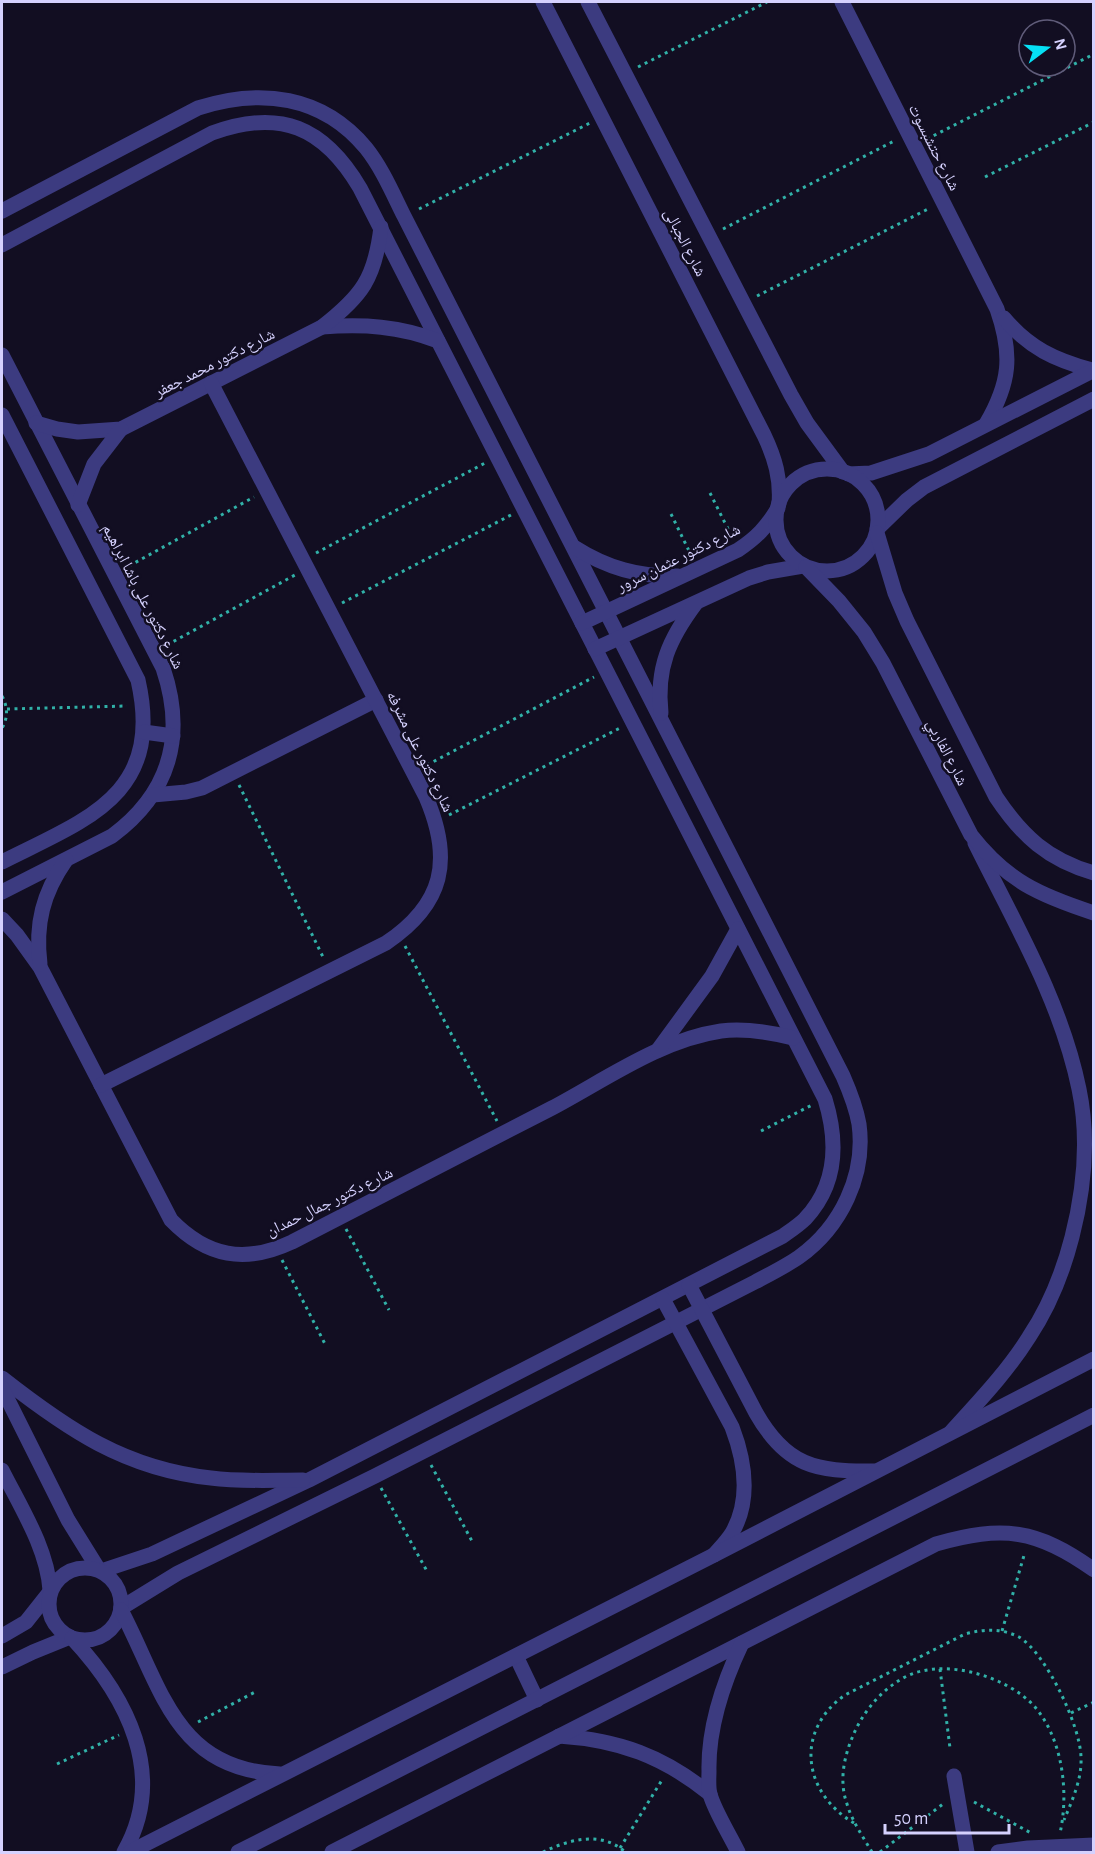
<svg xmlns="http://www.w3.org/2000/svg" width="1095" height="1854" font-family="'Alegreya Sans','Noto Naskh Arabic',sans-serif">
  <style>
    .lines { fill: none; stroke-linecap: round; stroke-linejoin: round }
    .path { stroke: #31b1a8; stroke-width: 3; stroke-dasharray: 3 4.5; stroke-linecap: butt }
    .minor { stroke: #3c3b80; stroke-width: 15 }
    .tertiary { stroke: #3c3b80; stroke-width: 15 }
    .labels { text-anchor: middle; stroke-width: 5; stroke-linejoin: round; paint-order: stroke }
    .street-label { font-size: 16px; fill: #d5d1fe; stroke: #120e22 }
  </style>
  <rect width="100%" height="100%" fill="#120e22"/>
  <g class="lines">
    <!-- path -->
    <g class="path">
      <path d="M638,67l129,-65"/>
      <path d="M927,139l167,-85"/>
      <path d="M985,177l109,-55"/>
      <path d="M419,209l171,-86"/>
      <path d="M723,229l173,-89"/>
      <path d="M757,296l173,-88"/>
      <path d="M710,493l22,44"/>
      <path d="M671,514l20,41"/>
      <path d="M316,553l169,-90"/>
      <path d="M129,566l125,-69"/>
      <path d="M342,603l169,-88"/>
      <path d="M167,645l128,-70"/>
      <path d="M2,696c6,11 6,22 0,32"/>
      <path d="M7,709l120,-3"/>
      <path d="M427,765l167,-88"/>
      <path d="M239,785l84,172"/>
      <path d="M449,815l171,-87"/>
      <path d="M405,946l92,175"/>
      <path d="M761,1131l51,-26"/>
      <path d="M346,1229l43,81"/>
      <path d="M282,1260l43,84"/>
      <path d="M431,1465l42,78"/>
      <path d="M381,1488l47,85"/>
      <path d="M1002,1631l23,-79"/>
      <path d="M940,1669l10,79"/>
      <path d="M1071,1713l23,-11"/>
      <path d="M198,1722l59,-31"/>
      <path d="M57,1764l62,-29"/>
      <path d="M974,1802l57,31"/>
      <path d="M854,1823c-51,-30 -60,-92 -9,-128l120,-61c19,-5 36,-6 54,3 27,16 62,90 62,121 1,21 -9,43 -17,62"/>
      <path d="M620,1848l42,-68"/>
      <path d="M543,1852c25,-12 58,-22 82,0"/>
      <path d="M872,1852c-9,-15 -20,-31 -25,-48 -9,-25 -2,-52 9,-75 11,-22 27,-40 49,-52 39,-20 102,-1 130,30 28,33 34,86 25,126"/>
      <path d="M880,1852l63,-48"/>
    </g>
    <!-- minor -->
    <g class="minor">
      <path d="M842,2l155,307c16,46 13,74 -11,115"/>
      <path d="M2,211l196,-103c62,-20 124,-13 168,40 16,20 27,46 38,68l439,860c7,16 13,31 16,48 7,51 -18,103 -60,133 -13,9 -29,17 -44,25l-380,194 -197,97 -57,35"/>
      <path d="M2,245l210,-112c68,-25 112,-6 148,55l465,911c13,42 13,85 -20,120 -6,6 -15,12 -22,17l-474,244 -157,74 -51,17"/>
      <path d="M1004,318c25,30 51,42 88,52"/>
      <path d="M322,327c42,-3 77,-1 116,14"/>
      <path d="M2,355l161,313c23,68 7,125 -51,168l-110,56"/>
      <path d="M2,415l136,265c26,115 -51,139 -136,182"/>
      <path d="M36,423l21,6 21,3 43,-3 201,-102c40,-31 53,-49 59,-100"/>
      <path d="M848,474l23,-1 58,-19 165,-84"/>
      <path d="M78,505l16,-41 27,-35"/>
      <path d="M877,529l30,-29 17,-13 170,-88"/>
      <path d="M574,547c33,21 65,30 104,29"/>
      <path d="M582,623l156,-73c18,-12 29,-23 40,-42"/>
      <path d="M595,649l154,-71 19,-6 35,-6"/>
      <path d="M661,713c-5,-45 8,-74 35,-110"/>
      <path d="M144,732l29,4"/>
      <path d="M153,795l33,-3 16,-4 174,-88"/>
      <path d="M2,919l15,16 23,32 131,253c36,37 74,44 121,22 87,-45 174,-89 260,-134 53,-28 108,-68 169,-77 25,-3 48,1 72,7"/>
      <path d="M40,964c-5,-40 3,-71 26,-104"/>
      <path d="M658,1050l54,-74 26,-47"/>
      <path d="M101,1085l285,-142c58,-39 67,-83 40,-146l-215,-414"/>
      <path d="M689,1285l67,128c30,53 60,59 118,58"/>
      <path d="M663,1299l69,128c13,34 19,73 0,106 -5,8 -12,15 -18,22"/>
      <path d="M2,1378c65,51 123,91 209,100 30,4 61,2 92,2"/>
      <path d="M951,1432c28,-31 56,-60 78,-95 20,-30 34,-65 43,-100 12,-47 17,-100 7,-148 -18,-88 -65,-167 -104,-246"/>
      <path d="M2,1636l24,-14 23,-29"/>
      <path d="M2,1667l31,-15 37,-15"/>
      <path d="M559,1736c60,4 104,20 151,58"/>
      <path d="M954,1776l13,76"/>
      <path d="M332,1852l604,-308c67,-19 101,-15 158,26"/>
      <path d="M738,1852c-7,-15 -24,-42 -28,-58 -2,-7 -1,-16 -1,-23 -1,-45 14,-88 33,-128"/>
      <path d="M998,1852l30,-4 66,-3"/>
    </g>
    <!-- tertiary -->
    <g class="tertiary">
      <path d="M543,2l221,433c11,23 17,44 15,69"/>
      <path d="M588,2l203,393 16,28 36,49"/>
      <circle cx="827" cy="520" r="51"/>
      <path d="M877,533l18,60 12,28 89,176c26,39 52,63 98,76"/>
      <path d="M806,567l33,34 25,31 19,31 88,172c36,46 68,60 123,78"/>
      <path d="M2,1388l66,132 31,50"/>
      <path d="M2,1470c19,38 45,78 48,120"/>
      <circle cx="85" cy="1604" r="36"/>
      <path d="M121,1610c41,78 54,160 159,164"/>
      <path d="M72,1638c55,59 96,137 52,214"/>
      <path d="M516,1656l21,44"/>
      <path d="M130,1852l584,-297 380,-196"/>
      <path d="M238,1852l856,-437"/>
    </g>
  </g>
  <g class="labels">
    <!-- street labels -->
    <g class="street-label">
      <text transform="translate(935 147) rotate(63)" y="6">شارع حتشبسوت</text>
      <text transform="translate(686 242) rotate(63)" y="6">شارع الجبالى</text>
      <text transform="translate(214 362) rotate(-27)" y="6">شارع دكتور محمد جعفر</text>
      <text transform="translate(678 557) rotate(-26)" y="6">شارع دكتور عثمان سرور</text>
      <text transform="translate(144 596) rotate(63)" y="6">شارع دكتور على باشا ابراهيم</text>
      <text transform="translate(421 751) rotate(64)" y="6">شارع دكتور على مشرفه</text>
      <text transform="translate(948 752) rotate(63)" y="6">شارع الفاربي</text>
      <text transform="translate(329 1201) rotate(-26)" y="6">شارع دكتور جمال حمدان</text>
    </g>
  </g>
  <!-- border -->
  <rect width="1095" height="1854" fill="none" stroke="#d5d1fe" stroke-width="6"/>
  <!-- north arrow -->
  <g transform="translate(1047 48) rotate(74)"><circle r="28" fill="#120e22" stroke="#605c7a" stroke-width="1.5"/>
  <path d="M0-4.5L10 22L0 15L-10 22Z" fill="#06e0f5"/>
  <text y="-9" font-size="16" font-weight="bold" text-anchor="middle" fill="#d5d1fe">N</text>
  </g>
  <!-- scale -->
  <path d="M885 1824v9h124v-9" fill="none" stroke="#d5d1fe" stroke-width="3"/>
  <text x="894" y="1824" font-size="18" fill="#d5d1fe" stroke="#120e22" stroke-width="4.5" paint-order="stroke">50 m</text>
</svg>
